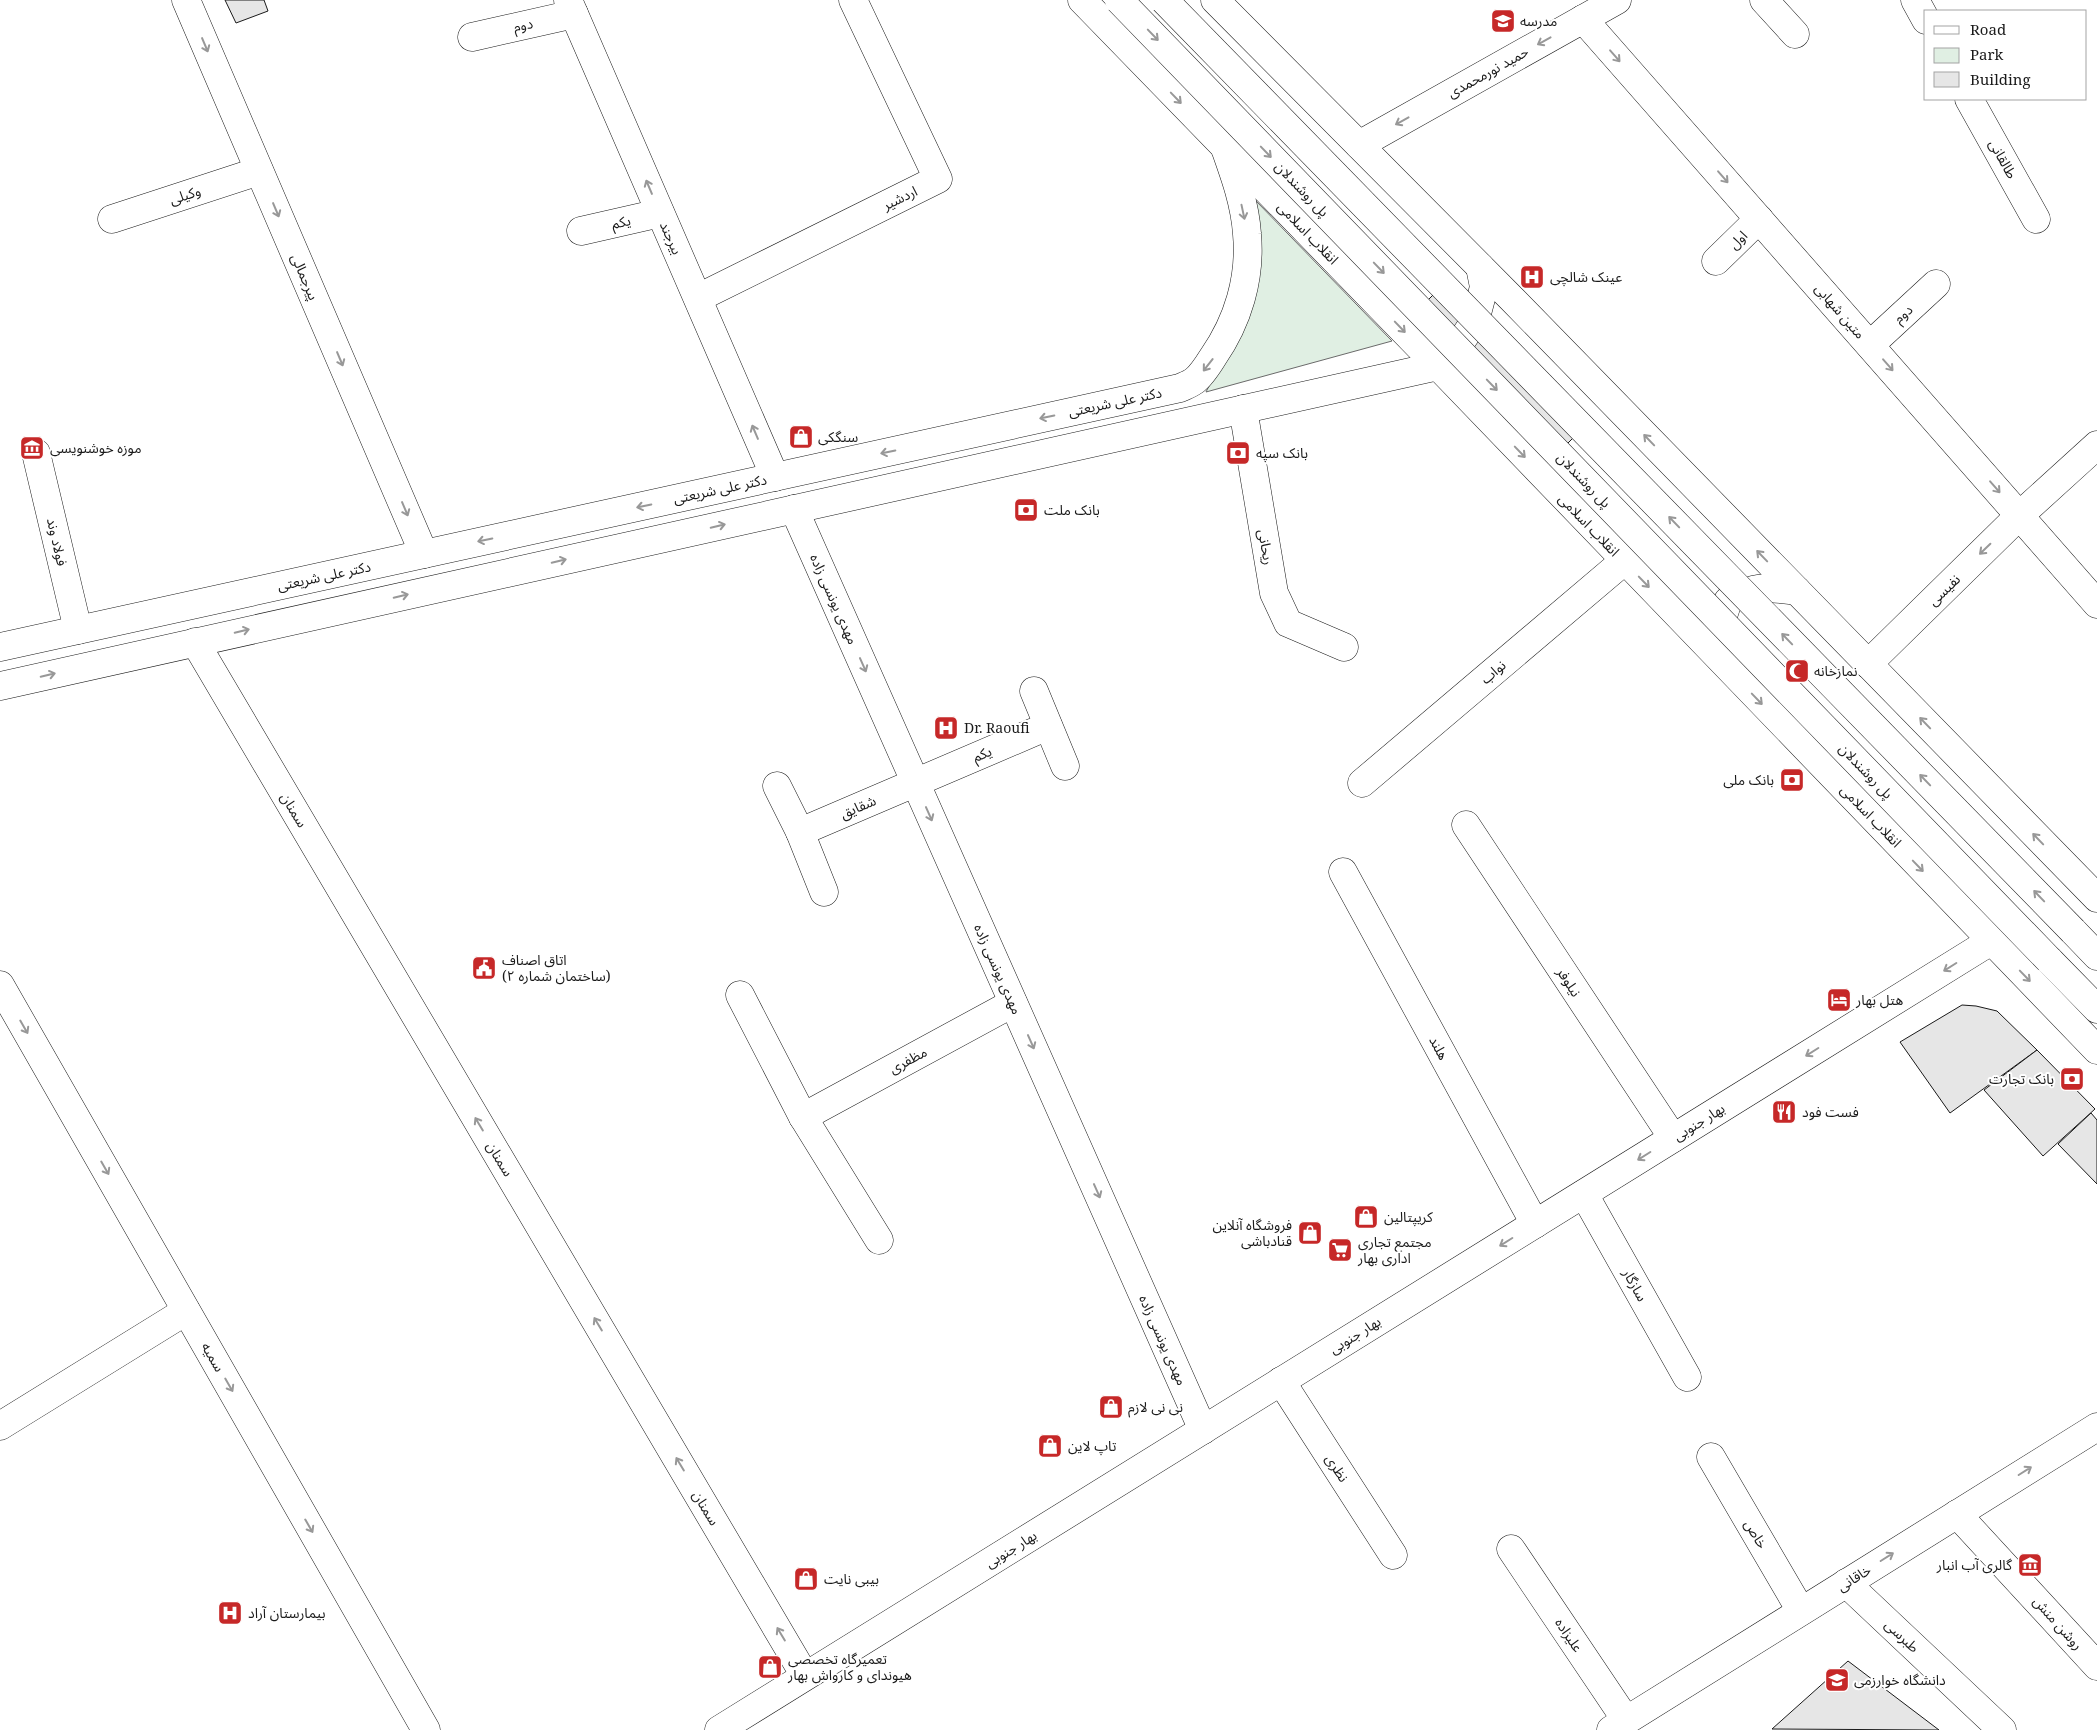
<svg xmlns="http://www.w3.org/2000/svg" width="2097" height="1730" font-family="'Noto Serif','Noto Sans Arabic',serif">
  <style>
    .green { fill: #e0efe3; stroke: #6a6a6a }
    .building { fill: #e6e6e6; stroke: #1a1a1a }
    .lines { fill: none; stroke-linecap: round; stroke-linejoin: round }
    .minor-casing { stroke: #1a1a1a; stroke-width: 29 }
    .major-casing { stroke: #1a1a1a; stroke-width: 29 }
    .minor { stroke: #fff; stroke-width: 28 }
    .major { stroke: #fff; stroke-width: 28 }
    .major-bridge-casing { stroke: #1a1a1a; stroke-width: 29; stroke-linecap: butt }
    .major-bridge { stroke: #fff; stroke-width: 28 }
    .oneway { stroke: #989898 }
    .labels { text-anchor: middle; stroke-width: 4; stroke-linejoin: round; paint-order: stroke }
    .poi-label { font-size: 14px; fill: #1a1a1a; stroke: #fff; text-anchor: start }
    .street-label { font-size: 14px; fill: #1a1a1a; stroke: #fff }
  </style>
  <rect width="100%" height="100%" fill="#fff"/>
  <!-- green -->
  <path class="green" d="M1256,201l136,140 -186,51 46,-91z"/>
  <!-- building -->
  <g class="building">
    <path d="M225,0h39l4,11 -32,12z"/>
    <path d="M1435,293l140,143 -11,11 -140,-143z"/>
    <path d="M1962,1005l14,1 21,5 40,39 -87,63 -50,-71z"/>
    <path d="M2037,1050l58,59 -52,47 -59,-66z"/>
    <path d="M2091,1113l6,7v64l-39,-40z"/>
    <path d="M1848,1661l91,69 -167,-1z"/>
  </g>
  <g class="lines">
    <defs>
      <g id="minor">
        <path d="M186,0l238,554"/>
        <path d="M568,0l207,477"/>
        <path d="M1764,0l31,34"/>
        <path d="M1915,0l11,20"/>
        <path d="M1583,19l514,585"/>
        <path d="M472,37l102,-23"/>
        <path d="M1969,99l67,120"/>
        <path d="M1359,145l258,-145"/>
        <path d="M112,219l147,-48"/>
        <path d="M581,231l79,-18"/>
        <path d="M1716,261l43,-42"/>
        <path d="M698,298l240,-119 -85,-179"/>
        <path d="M1870,345l66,-61"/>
        <path d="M1243,409l31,184 14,30 56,24"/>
        <path d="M36,453l42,177"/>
        <path d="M794,509l409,921"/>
        <path d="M195,642l610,1034"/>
        <path d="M1868,664l152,-149 77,-70"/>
        <path d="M1034,691l31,75"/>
        <path d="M1362,783l262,-222"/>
        <path d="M777,786l23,46 24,60"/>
        <path d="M1466,825l207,313"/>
        <path d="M800,832l248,-106"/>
        <path d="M1343,872l192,352"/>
        <path d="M740,995l63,122 76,123"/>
        <path d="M803,1117l210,-114"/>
        <path d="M1584,1194l103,183"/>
        <path d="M1281,1381l112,174"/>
        <path d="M0,1426l186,-115"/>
        <path d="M1711,1457l90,154"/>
        <path d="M1957,1514l140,152"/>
        <path d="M1511,1549l115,171"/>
        <path d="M1846,1583l156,147"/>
        <path d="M1611,1730l486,-303"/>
      </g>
      <g id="major">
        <path d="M1082,0l356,366 659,684"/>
        <path d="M1215,0l296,298 586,600"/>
        <path d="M1714,643l14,-42c29,-16 37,-14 69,-10"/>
        <path d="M0,647l1180,-259c4,-2 10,-4 14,-7 7,-5 14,-16 19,-24 25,-36 38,-79 34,-123 -2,-30 -12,-58 -22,-86"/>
        <path d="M0,686l1438,-320 13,-10 24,-35 9,-34 -4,-20"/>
        <path d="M2073,931l24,25"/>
        <path d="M2049,960l48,49"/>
        <path d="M0,985l426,745"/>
        <path d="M719,1730l1272,-789"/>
      </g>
    </defs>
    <!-- minor casing -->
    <use href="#minor" class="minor-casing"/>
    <!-- major casing -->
    <use href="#major" class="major-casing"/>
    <!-- minor -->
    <use href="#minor" class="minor"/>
    <!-- major -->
    <use href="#major" class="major"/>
    <defs>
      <g id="major-bridge">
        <path d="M1119,0l930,960"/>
        <path d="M1164,0l909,931"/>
      </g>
    </defs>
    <!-- major-bridge casing -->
    <use href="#major-bridge" class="major-bridge-casing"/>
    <!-- major-bridge -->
    <use href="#major-bridge" class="major-bridge"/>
  </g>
  <!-- one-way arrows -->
  <defs><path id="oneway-shaft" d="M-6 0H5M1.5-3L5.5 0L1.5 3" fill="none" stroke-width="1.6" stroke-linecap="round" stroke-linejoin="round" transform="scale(1.25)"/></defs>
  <g class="oneway">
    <use href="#oneway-shaft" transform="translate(1153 35) rotate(46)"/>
    <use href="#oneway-shaft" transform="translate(1544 41) rotate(151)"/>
    <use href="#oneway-shaft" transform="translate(205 45) rotate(67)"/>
    <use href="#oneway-shaft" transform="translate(1615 56) rotate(49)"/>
    <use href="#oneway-shaft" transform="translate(1176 98) rotate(46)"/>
    <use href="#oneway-shaft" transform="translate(1402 121) rotate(151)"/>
    <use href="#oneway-shaft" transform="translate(1266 152) rotate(46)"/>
    <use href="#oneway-shaft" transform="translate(1723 177) rotate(49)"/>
    <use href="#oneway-shaft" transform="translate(649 187) rotate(-113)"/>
    <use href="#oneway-shaft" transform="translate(276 210) rotate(67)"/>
    <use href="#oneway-shaft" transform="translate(1243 212) rotate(78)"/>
    <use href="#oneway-shaft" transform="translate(1379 268) rotate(46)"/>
    <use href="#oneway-shaft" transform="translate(1400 327) rotate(46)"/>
    <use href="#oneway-shaft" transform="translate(340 359) rotate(67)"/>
    <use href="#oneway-shaft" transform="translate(1208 365) rotate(128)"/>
    <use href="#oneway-shaft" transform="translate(1888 365) rotate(49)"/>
    <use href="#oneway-shaft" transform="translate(1492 385) rotate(46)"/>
    <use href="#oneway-shaft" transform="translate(1047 417) rotate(168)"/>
    <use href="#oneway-shaft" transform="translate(755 432) rotate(-113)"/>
    <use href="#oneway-shaft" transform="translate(1649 440) rotate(-134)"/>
    <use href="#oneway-shaft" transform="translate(888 452) rotate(168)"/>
    <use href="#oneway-shaft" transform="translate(1520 452) rotate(46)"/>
    <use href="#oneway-shaft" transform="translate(1995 487) rotate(49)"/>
    <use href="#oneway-shaft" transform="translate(644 506) rotate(168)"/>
    <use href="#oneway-shaft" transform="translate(405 509) rotate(67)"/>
    <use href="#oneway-shaft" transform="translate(1674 522) rotate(-134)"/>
    <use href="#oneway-shaft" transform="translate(718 526) rotate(-13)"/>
    <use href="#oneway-shaft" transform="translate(485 540) rotate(168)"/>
    <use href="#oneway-shaft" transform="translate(1985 549) rotate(136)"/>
    <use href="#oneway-shaft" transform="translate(1762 556) rotate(-134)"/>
    <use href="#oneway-shaft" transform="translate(559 561) rotate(-13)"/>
    <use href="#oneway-shaft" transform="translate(1644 582) rotate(46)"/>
    <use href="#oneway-shaft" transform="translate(401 596) rotate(-13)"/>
    <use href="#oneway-shaft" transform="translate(242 631) rotate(-13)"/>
    <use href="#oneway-shaft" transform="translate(1787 639) rotate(-134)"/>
    <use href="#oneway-shaft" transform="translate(863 665) rotate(66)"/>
    <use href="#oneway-shaft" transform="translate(48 675) rotate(-13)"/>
    <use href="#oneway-shaft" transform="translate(1757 699) rotate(46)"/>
    <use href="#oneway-shaft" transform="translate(1925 723) rotate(-134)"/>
    <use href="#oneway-shaft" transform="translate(1925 780) rotate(-134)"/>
    <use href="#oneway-shaft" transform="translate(929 814) rotate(66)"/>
    <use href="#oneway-shaft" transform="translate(2038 839) rotate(-134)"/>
    <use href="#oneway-shaft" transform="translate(1918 866) rotate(46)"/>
    <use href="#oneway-shaft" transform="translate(2039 896) rotate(-134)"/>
    <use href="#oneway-shaft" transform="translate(1950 967) rotate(148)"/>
    <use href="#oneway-shaft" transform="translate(2025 976) rotate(46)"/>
    <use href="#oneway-shaft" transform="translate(24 1027) rotate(60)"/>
    <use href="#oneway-shaft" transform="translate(1031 1042) rotate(66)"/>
    <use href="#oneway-shaft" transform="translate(1812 1052) rotate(148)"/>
    <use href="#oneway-shaft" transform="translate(479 1124) rotate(-121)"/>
    <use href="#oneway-shaft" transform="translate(1644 1156) rotate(148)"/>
    <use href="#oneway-shaft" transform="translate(105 1168) rotate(60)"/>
    <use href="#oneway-shaft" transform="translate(1097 1191) rotate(66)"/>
    <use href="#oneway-shaft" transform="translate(1506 1242) rotate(148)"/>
    <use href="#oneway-shaft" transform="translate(598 1324) rotate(-121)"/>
    <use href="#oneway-shaft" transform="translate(229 1385) rotate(60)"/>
    <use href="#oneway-shaft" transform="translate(680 1464) rotate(-121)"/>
    <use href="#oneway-shaft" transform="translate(2025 1471) rotate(-32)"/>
    <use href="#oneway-shaft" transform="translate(309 1526) rotate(60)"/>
    <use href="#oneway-shaft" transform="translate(1887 1557) rotate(-32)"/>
    <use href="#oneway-shaft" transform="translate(781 1634) rotate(-121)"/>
  </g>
  <!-- icons -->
  <defs>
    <symbol id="school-square" viewBox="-11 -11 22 22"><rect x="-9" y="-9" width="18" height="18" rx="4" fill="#c62828" stroke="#fff"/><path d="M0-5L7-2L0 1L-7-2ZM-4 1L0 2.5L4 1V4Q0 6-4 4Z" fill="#fff"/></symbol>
    <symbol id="hospital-square" viewBox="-11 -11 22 22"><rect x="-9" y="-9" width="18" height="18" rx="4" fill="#c62828" stroke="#fff"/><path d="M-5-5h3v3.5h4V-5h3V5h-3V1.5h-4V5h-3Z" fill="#fff"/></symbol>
    <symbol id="shop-square" viewBox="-11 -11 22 22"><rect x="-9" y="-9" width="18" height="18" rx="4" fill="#c62828" stroke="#fff"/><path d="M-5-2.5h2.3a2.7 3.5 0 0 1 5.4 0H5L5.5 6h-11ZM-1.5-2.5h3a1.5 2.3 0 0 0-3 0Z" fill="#fff"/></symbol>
    <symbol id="museum-square" viewBox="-11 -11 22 22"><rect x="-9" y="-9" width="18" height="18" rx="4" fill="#c62828" stroke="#fff"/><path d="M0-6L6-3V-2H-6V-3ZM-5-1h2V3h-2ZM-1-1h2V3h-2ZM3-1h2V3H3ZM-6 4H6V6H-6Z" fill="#fff"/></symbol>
    <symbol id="bank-square" viewBox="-11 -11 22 22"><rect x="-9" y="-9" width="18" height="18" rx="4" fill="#c62828" stroke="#fff"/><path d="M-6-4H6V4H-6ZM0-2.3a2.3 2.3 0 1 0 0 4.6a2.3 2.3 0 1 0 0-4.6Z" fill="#fff"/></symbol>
    <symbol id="mosque-square" viewBox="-11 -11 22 22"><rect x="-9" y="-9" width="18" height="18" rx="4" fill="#c62828" stroke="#fff"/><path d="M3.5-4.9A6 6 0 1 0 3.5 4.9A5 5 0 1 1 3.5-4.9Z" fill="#fff"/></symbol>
    <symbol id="civic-square" viewBox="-11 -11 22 22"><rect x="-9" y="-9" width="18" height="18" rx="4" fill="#c62828" stroke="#fff"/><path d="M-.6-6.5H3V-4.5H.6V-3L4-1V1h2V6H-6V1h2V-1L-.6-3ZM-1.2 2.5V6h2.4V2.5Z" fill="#fff"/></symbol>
    <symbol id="hotel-square" viewBox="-11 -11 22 22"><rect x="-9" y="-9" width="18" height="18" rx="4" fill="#c62828" stroke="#fff"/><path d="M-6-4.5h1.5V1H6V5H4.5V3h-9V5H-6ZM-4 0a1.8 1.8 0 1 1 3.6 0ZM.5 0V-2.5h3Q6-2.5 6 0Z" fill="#fff"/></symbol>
    <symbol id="restaurant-square" viewBox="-11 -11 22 22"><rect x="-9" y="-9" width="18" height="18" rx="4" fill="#c62828" stroke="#fff"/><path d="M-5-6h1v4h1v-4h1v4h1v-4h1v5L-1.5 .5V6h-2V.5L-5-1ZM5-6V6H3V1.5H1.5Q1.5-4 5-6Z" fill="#fff"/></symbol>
    <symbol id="supermarket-square" viewBox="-11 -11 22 22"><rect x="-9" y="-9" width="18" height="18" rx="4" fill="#c62828" stroke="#fff"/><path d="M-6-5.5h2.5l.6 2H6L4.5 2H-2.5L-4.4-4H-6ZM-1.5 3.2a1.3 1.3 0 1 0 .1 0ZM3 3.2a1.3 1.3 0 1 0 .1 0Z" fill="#fff"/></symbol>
    <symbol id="university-square" viewBox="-11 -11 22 22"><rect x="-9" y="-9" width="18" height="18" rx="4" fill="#c62828" stroke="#fff"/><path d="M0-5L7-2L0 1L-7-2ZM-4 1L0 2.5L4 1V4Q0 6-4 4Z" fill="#fff"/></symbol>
  </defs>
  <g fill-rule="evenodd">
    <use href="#school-square" x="1489" y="7" width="28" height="28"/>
    <use href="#hospital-square" x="1518" y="263" width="28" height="28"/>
    <use href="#shop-square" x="787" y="423" width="28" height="28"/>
    <use href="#museum-square" x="18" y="434" width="28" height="28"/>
    <use href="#bank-square" x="1224" y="439" width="28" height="28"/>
    <use href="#bank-square" x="1012" y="496" width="28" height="28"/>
    <use href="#mosque-square" x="1783" y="657" width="28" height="28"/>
    <use href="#hospital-square" x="932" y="714" width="28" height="28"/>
    <use href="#bank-square" x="1778" y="766" width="28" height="28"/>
    <use href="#civic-square" x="470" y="954" width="28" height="28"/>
    <use href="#hotel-square" x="1825" y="986" width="28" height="28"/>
    <use href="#bank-square" x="2058" y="1065" width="28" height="28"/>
    <use href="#restaurant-square" x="1770" y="1098" width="28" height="28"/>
    <use href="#shop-square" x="1352" y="1203" width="28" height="28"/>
    <use href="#shop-square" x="1296" y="1219" width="28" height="28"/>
    <use href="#supermarket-square" x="1326" y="1236" width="28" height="28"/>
    <use href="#shop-square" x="1097" y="1393" width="28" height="28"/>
    <use href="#shop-square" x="1036" y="1432" width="28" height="28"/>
    <use href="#museum-square" x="2016" y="1551" width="28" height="28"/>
    <use href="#shop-square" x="792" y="1565" width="28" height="28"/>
    <use href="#hospital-square" x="216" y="1599" width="28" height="28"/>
    <use href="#shop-square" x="756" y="1653" width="28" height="28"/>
    <use href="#university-square" x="1823" y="1666" width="28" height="28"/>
  </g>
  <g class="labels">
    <!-- poi labels -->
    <g class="poi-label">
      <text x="1520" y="26">مدرسه</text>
      <text x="1550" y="282">عينک شالچی</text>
      <text x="818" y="442">سنگکی</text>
      <text x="50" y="453">موزه خوشنویسی</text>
      <text x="1256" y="458">بانک سپه</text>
      <text x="1044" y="515">بانک ملت</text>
      <text x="1814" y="676">نمازخانه</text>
      <text x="964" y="733">Dr. Raoufi</text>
      <text x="1774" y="785" text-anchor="end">بانک ملی</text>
      <text x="502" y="965">اتاق اصناف<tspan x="502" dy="16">(ساختمان شماره ۲)</tspan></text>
      <text x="1856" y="1005">هتل بهار</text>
      <text x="2054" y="1084" text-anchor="end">بانک تجارت</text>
      <text x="1802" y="1117">فست فود</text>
      <text x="1384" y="1222">کریپتالین</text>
      <text x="1292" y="1230" text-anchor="end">فروشگاه آنلاین<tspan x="1292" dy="16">قنادباشی</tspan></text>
      <text x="1358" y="1247">مجتمع تجاری<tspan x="1358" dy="16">اداری بهار</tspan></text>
      <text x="1128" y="1412">نی نی لازم</text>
      <text x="1068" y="1451">تاپ لاین</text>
      <text x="2012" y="1570" text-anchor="end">گالری آب انبار</text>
      <text x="824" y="1584">بیبی نایت</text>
      <text x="248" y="1618">بیمارستان آراد</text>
      <text x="788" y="1664">تعمیرگاه تخصصی<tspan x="788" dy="16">هیوندای و کارواش بهار</tspan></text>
      <text x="1854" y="1685">دانشگاه خوارزمی</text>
    </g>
    <!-- street labels -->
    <g class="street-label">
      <text transform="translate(523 25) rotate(-13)" y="5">دوم</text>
      <text transform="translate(1488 72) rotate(-29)" y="5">حمید نورمحمدی</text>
      <text transform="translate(2003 159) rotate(61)" y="5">طالقانی</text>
      <text transform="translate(1302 189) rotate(46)" y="5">پل روشندلان</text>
      <text transform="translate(185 195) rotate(-18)" y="5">وکیلی</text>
      <text transform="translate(900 198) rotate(-26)" y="5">اردشیر</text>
      <text transform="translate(621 222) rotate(-13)" y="5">یکم</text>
      <text transform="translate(1308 233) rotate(46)" y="5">انقلاب اسلامی</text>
      <text transform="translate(671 238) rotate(66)" y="5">بیرجند</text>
      <text transform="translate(1738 240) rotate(-45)" y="5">اول</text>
      <text transform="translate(305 277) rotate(67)" y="5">پیرجمالی</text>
      <text transform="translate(1840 311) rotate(49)" y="5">متین شهابی</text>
      <text transform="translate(1903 314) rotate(-42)" y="5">دوم</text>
      <text transform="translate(1115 402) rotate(-12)" y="5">دکتر علی شریعتی</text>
      <text transform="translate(1584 480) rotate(46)" y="5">پل روشندلان</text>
      <text transform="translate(720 489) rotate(-12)" y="5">دکتر علی شریعتی</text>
      <text transform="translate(1589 525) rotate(46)" y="5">انقلاب اسلامی</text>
      <text transform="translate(57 542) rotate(77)" y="5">فولاد وند</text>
      <text transform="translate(1266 547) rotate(80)" y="5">ریحانی</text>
      <text transform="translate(324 576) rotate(-12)" y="5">دکتر علی شریعتی</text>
      <text transform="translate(1944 590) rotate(-44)" y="5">نفیسی</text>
      <text transform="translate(834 599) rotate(66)" y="5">مهدی یونسی زاده</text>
      <text transform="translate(1493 672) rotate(-40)" y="5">نواب</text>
      <text transform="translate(982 754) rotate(-23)" y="5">یکم</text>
      <text transform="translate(1866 771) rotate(46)" y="5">پل روشندلان</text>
      <text transform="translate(858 807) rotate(-23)" y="5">شقایق</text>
      <text transform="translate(294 810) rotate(59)" y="5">سمنان</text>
      <text transform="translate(1871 816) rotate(46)" y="5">انقلاب اسلامی</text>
      <text transform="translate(998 969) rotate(66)" y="5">مهدی یونسی زاده</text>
      <text transform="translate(1569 982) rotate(57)" y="5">نیلوفر</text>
      <text transform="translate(1439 1048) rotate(62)" y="5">هلند</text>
      <text transform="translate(908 1060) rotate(-28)" y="5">مظفری</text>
      <text transform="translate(1699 1122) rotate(-32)" y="5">بهار جنوبی</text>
      <text transform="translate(500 1159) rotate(59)" y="5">سمنان</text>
      <text transform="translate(1635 1285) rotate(61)" y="5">سازگار</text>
      <text transform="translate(1355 1335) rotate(-32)" y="5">بهار جنوبی</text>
      <text transform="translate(1163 1340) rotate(66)" y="5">مهدی یونسی زاده</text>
      <text transform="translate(213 1357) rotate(60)" y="5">سمیه</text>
      <text transform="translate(1337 1468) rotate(57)" y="5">نظری</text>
      <text transform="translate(706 1508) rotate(59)" y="5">سمنان</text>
      <text transform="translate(1756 1534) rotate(59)" y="5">خاص</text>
      <text transform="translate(1011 1549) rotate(-32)" y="5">بهار جنوبی</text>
      <text transform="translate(1854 1578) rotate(-32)" y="5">خاقانی</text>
      <text transform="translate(2058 1623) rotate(48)" y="5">روشن منش</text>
      <text transform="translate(1569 1635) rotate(56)" y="5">علیزاده</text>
      <text transform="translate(1902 1636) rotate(43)" y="5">طبرسی</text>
    </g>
  </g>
  <!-- legend -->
  <rect x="1924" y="10" width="162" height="90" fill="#ffffff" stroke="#a3a3a3"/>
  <rect x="1934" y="26" width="25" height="8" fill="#ffffff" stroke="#a3a3a3"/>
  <text x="1970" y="35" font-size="15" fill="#1a1a1a">Road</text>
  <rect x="1934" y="48" width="25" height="15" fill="#e0efe3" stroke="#a3a3a3"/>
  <text x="1970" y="60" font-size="15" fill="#1a1a1a">Park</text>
  <rect x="1934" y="72" width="25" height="15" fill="#e6e6e6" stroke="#a3a3a3"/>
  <text x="1970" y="85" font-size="15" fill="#1a1a1a">Building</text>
</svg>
